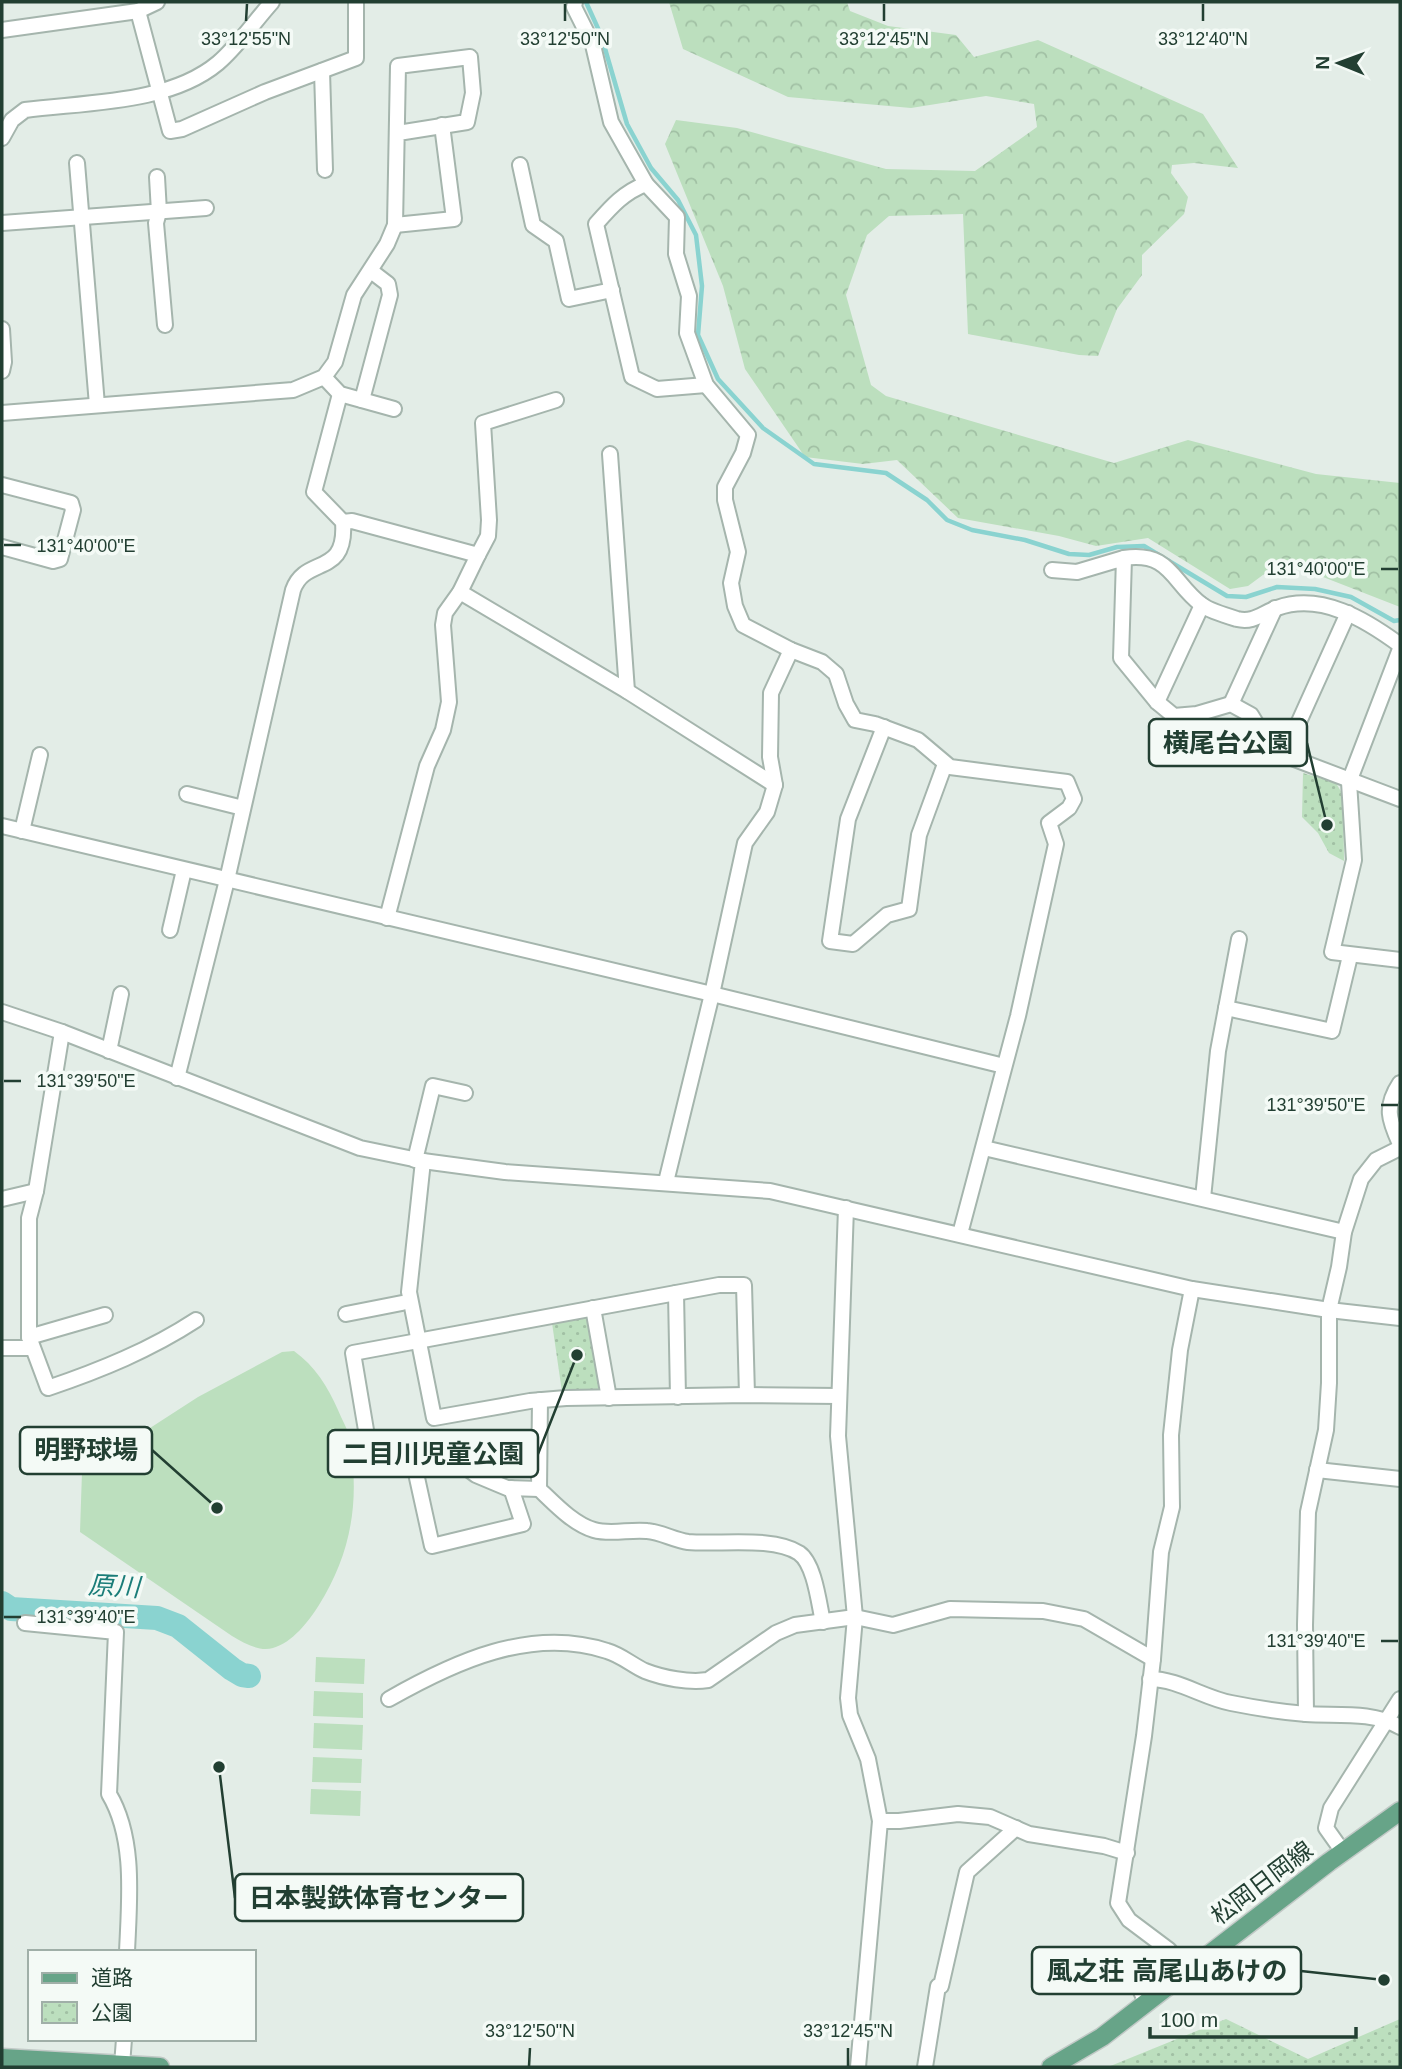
<svg xmlns="http://www.w3.org/2000/svg" width="1402" height="2069" font-family="Helvetica,'Noto Sans JP',sans-serif">
  <style>
    .forest { fill: url(#forest-crowns) }
    .park { fill: url(#park-dots) }
    .pitch { fill: #bcdfbe }
    .lines { fill: none; stroke-linecap: round; stroke-linejoin: round }
    .stream { stroke: #8ad3d0; stroke-width: 4.5 }
    .river { stroke: #8ad3d0; stroke-width: 24 }
    .minor-casing { stroke: #a5b5ad; stroke-width: 18 }
    .major-casing { stroke: #c1c9c6; stroke-width: 21 }
    .minor { stroke: #fff; stroke-width: 14 }
    .major { stroke: #67a488; stroke-width: 18 }
    .ticks { fill: none; stroke: #223f32; stroke-width: 2.5 }
    .labels { text-anchor: middle; stroke-width: 7; stroke-linejoin: round; paint-order: stroke }
    .street-label { font-size: 24px; fill: #223f32; stroke: #f4faf6 }
    .water-label { font-size: 26px; font-style: italic; fill: #1b7d79; stroke: #f4faf6 }
    .ticks-label { font-size: 18px; text-anchor: middle; fill: #223f32; stroke: #f4faf6; stroke-width: 7; stroke-linejoin: round; paint-order: stroke }
    .leader { fill: none; stroke: #223f32; stroke-width: 2.5 }
    .callout-dot { fill: #223f32; stroke: #f4faf6; stroke-width: 2.5 }
    .callout { fill: #f4faf6; stroke: #223f32; stroke-width: 2.5 }
    .callout-label { font-size: 26px; text-anchor: middle; font-weight: bold; fill: #223f32 }
  </style>
  <defs>
    <pattern id="forest-crowns" width="20" height="18" patternUnits="userSpaceOnUse" patternTransform="scale(1.75)"><rect width="20" height="18" fill="#bcdfbe"/><path d="M2 6a3 3 0 1 1 6 0M12 15a3 3 0 1 1 6 0" fill="none" stroke="#a1c0a4"/></pattern>
    <pattern id="park-dots" width="8" height="8" patternUnits="userSpaceOnUse" patternTransform="scale(1.75)"><rect width="8" height="8" fill="#bcdfbe"/><path d="M2 2h.1M6 6h.1" fill="none" stroke="#a1c0a4" stroke-width="1.8" stroke-linecap="round"/></pattern>
  </defs>
  <rect width="100%" height="100%" fill="#e3ede7"/>
  <!-- forest -->
  <path class="forest" d="M669,2h178l3,9 38,15 68,9 18,22 64,-17 165,74 35,54 -44,-5 -22,2 -1,8 17,24 -4,17 -42,41v20l-25,34 -19,47 -19,-1 -111,-21 -5,-120 -74,2 -22,19 -21,60 25,90 15,11 228,67 74,-23 128,34 84,9v124l-118,-46 -34,25 -18,3 -82,-51 -52,8 -37,-10 -101,-18 -61,-58 -34,4 -58,-7 -60,-88 -22,-83 -58,-142 11,-24 61,8 149,41 89,2 62,-44 -3,-23 -48,-8 -75,12 -123,-11 -105,-48z"/>
  <!-- park -->
  <g class="park">
    <path d="M1303,773l33,10 7,12 1,66 -15,-8 -11,-20 -16,-16z"/>
    <path d="M586,1316l5,2 11,69 -3,5h-37l-10,-69z"/>
    <path d="M1226,2019l82,40 92,-40v48h-292z"/>
  </g>
  <!-- pitch -->
  <g class="pitch">
    <path d="M294,1351c21,15 34,36 44,59 4,10 10,20 13,30 3,8 2,18 2,27 4,50 -7,95 -34,138 -10,16 -27,38 -46,43 -14,4 -29,-5 -41,-12l-152,-104 2,-60 116,-75 84,-45z"/>
    <path d="M316,1657l49,2 -1,25 -49,-2z"/>
    <path d="M314,1691l49,2v25l-50,-2z"/>
    <path d="M314,1723l49,2 -1,25 -49,-2z"/>
    <path d="M313,1757l49,2 -1,24 -49,-1z"/>
    <path d="M311,1789l50,2 -1,25 -50,-2z"/>
  </g>
  <g class="lines">
    <!-- stream -->
    <path class="stream" d="M586,2l15,33 26,89 24,44 27,32 18,35 6,51 -4,49 20,44 45,49 51,36 72,9 41,27 20,20 25,10 53,10 44,14 20,1 28,-8 27,-1 83,50 19,1 31,-10 38,2 36,8 43,24 6,-1"/>
    <!-- river -->
    <path class="river" d="M2,1603l9,6 146,9 21,8 54,43 10,6 7,1"/>
    <defs>
      <g id="minor">
        <path d="M575,2l-1,5 19,38 18,77 35,62 31,33 -1,37 13,42 -2,37 19,52 42,50 -5,18 -18,34v13l13,52 -7,31 4,23 8,19 48,25 31,12 14,12 10,30 9,16 20,4 43,16 32,27 117,15 7,17 -5,9 -20,15 7,21 -38,172 -58,218"/>
        <path d="M138,11l32,120 12,-2 83,-37 91,-34v-56"/>
        <path d="M2,30l136,-19 19,-9"/>
        <path d="M322,71l3,99"/>
        <path d="M2,138l10,-18 13,-10c61,-8 144,-6 193,-47 20,-17 36,-41 54,-61"/>
        <path d="M77,163l20,242"/>
        <path d="M520,165l13,60 23,16 13,58 43,-9"/>
        <path d="M157,177l2,35 -3,11 9,102"/>
        <path d="M646,184c-22,8 -35,23 -50,40l36,153 25,12 49,-4"/>
        <path d="M2,223l204,-15"/>
        <path d="M395,225l59,-6 -12,-94"/>
        <path d="M2,329l2,33 -2,9"/>
        <path d="M324,377l16,17 54,15"/>
        <path d="M362,400l28,-105 -2,-11 -17,-13"/>
        <path d="M2,413l291,-23 31,-13 11,-15 19,-67 33,-51 8,-19 3,-159 72,-9 3,36 -6,29 -69,11"/>
        <path d="M610,454l17,237"/>
        <path d="M2,485l69,18 2,7 -13,49 -7,2 -51,-14"/>
        <path d="M343,522l9,-1 126,34 -18,37 -15,21 -2,12 6,77 -6,28 -16,36 -40,152"/>
        <path d="M478,555l10,-19 1,-16 -6,-97 73,-23"/>
        <path d="M1124,558c47,-7 48,25 78,47 8,6 25,11 35,14 17,4 25,-6 40,-11 44,-16 89,12 123,37"/>
        <path d="M1052,570l25,2 47,-14 -3,100 36,44 17,14 23,-2 34,-10 20,11 16,26 17,14 116,44"/>
        <path d="M460,592l167,99 148,94"/>
        <path d="M1400,649l-51,133 5,78 -22,92 68,8"/>
        <path d="M1157,702l45,-97"/>
        <path d="M1231,704l44,-96"/>
        <path d="M884,727l-36,92 -18,122 23,3 34,-29 22,-6 10,-74 26,-71"/>
        <path d="M1284,755l64,-142"/>
        <path d="M187,794l56,14"/>
        <path d="M2,826l710,168 292,72"/>
        <path d="M22,831l18,-76"/>
        <path d="M170,930l14,-60"/>
        <path d="M1226,1008l106,23 18,-75"/>
        <path d="M2,1012l60,20 298,116 63,13 82,11 265,19 422,98 137,21 71,8"/>
        <path d="M62,1032l-26,159 -7,27v119l19,51c53,-18 102,-38 148,-68"/>
        <path d="M109,1051l12,-57"/>
        <path d="M177,1078l50,-198 66,-290c12,-35 54,-12 50,-68l-29,-30 26,-98"/>
        <path d="M1400,1083c-16,24 -11,37 0,61"/>
        <path d="M984,1148l360,84"/>
        <path d="M415,1160l18,-74 32,7"/>
        <path d="M423,1161l-14,131 25,126 96,-17 36,-3 181,-3 92,1"/>
        <path d="M666,1182l46,-188 33,-151 22,-31 8,-27 -5,-28 1,-64 20,-43"/>
        <path d="M1203,1198l15,-147 21,-112"/>
        <path d="M2,1199l34,-8"/>
        <path d="M846,1208l-8,228 17,181 -7,81 2,17 18,44 12,62 -22,246"/>
        <path d="M676,1293l2,104"/>
        <path d="M593,1308l16,90"/>
        <path d="M346,1314l56,-11"/>
        <path d="M29,1337l76,-22"/>
        <path d="M2,1348h30"/>
        <path d="M540,1400l-1,89c15,14 34,35 55,41 17,5 36,-1 53,1 14,1 27,9 41,11 30,3 85,-6 111,11 16,11 20,52 24,69"/>
        <path d="M412,1455l20,91 91,-22 -12,-36"/>
        <path d="M1317,1470l83,9"/>
        <path d="M539,1489l-32,-1 -12,-5 -19,-8 -24,-18 -67,-6 -17,-9 -15,-89 366,-68h25l3,110"/>
        <path d="M25,1623l91,9 -7,162c27,45 20,108 18,158"/>
        <path d="M1150,1679c28,0 54,19 81,24 25,5 50,9 75,11 31,2 66,-3 94,13"/>
        <path d="M389,1699c65,-37 142,-73 218,-48 14,4 25,14 38,20 18,7 44,12 63,9l68,-47 19,-8 60,-8 38,8 57,-16 93,2 41,8 69,40"/>
        <path d="M1306,1714l-1,-89 3,-113 18,-82 3,-47v-73l10,-43 5,-35 17,-53 15,-19 24,-12"/>
        <path d="M880,1821h19l59,-7 32,3 39,17 75,12 23,7"/>
        <path d="M1343,1852l-17,-24 5,-20 69,-109"/>
        <path d="M1146,2003l-7,-16 29,-31 1,-6 -40,-30 -11,-17 26,-167 9,-77 8,-107 11,-45 -1,-72 9,-85 12,-61"/>
        <path d="M122,2065l2,-26"/>
        <path d="M925,2067l13,-81h3l26,-114 49,-44"/>
      </g>
      <g id="major">
        <path d="M2,2058l158,9"/>
        <path d="M1051,2067l51,-30 227,-175 71,-51"/>
      </g>
    </defs>
    <!-- minor casing -->
    <use href="#minor" class="minor-casing"/>
    <!-- major casing -->
    <use href="#major" class="major-casing"/>
    <!-- minor -->
    <use href="#minor" class="minor"/>
    <!-- major -->
    <use href="#major" class="major"/>
  </g>
  <!-- ticks -->
  <path class="ticks" d="M246,21l1,-17M565,21v-17M884,21v-17M1203,21v-17M4,545h17M1381,569h17M4,1081h17M1381,1105h17M4,1617h17M1381,1641h17M529,2066l1,-18M848,2066v-18"/>
  <g class="labels">
    <!-- street labels -->
    <g class="street-label">
      <text transform="translate(1262 1883) rotate(-37)" y="8">松岡日岡線</text>
    </g>
    <!-- water labels -->
    <g class="water-label">
      <text transform="translate(114 1586) rotate(3)" y="9">原川</text>
    </g>
  </g>
  <g class="ticks-label">
    <text x="246" y="45">33°12'55"N</text>
    <text x="565" y="45">33°12'50"N</text>
    <text x="884" y="45">33°12'45"N</text>
    <text x="1203" y="45">33°12'40"N</text>
    <text x="86" y="552">131°40'00"E</text>
    <text x="1316" y="575">131°40'00"E</text>
    <text x="86" y="1087">131°39'50"E</text>
    <text x="1316" y="1111">131°39'50"E</text>
    <text x="86" y="1623">131°39'40"E</text>
    <text x="1316" y="1647">131°39'40"E</text>
    <text x="530" y="2037">33°12'50"N</text>
    <text x="848" y="2037">33°12'45"N</text>
  </g>
  <!-- callouts -->
  <path class="leader" d="M1327 825L1307 743M217 1508L152 1450M577 1355L538 1454M219 1767L235 1898M1384 1980L1301 1971"/>
  <g class="callout-dot">
    <circle cx="1327" cy="825" r="7"/>
    <circle cx="217" cy="1508" r="7"/>
    <circle cx="577" cy="1355" r="7"/>
    <circle cx="219" cy="1767" r="7"/>
    <circle cx="1384" cy="1980" r="7"/>
  </g>
  <g class="callout">
    <rect x="1149" y="719" width="158" height="47" rx="7"/>
    <rect x="20" y="1427" width="132" height="47" rx="7"/>
    <rect x="328" y="1430" width="210" height="47" rx="7"/>
    <rect x="235" y="1874" width="288" height="47" rx="7"/>
    <rect x="1032" y="1947" width="269" height="47" rx="7"/>
  </g>
  <g class="callout-label">
    <text x="1228" y="752">横尾台公園</text>
    <text x="86" y="1459">明野球場</text>
    <text x="433" y="1463">二目川児童公園</text>
    <text x="379" y="1907">日本製鉄体育センター</text>
    <text x="1167" y="1980">風之荘 高尾山あけの</text>
  </g>
  <!-- border -->
  <rect width="1402" height="2069" fill="none" stroke="#223f32" stroke-width="7"/>
  <!-- legend -->
  <rect x="28" y="1950" width="228" height="91" fill="#f4faf6" stroke="#a0afa8" stroke-width="2"/>
  <rect x="42" y="1973" width="35" height="10" fill="#67a488" stroke="#a0afa8" stroke-width="2"/>
  <text x="91" y="1985" font-size="21" fill="#223f32">道路</text>
  <rect x="42" y="2002" width="35" height="21" fill="url(#park-dots)" stroke="#a0afa8" stroke-width="2"/>
  <text x="91" y="2020" font-size="21" fill="#223f32">公園</text>
  <!-- north arrow -->
  <g transform="translate(1339 63) rotate(271)" stroke="#f4faf6" stroke-width="5" paint-order="stroke">
  <path d="M0-5L12 26L0 18L-12 26Z" fill="#223f32"/>
  <text y="-10" font-size="19" font-weight="bold" text-anchor="middle" fill="#223f32">N</text>
  </g>
  <!-- scale -->
  <path d="M1150 2027v10h206v-10" fill="none" stroke="#223f32" stroke-width="3.5"/>
  <text x="1160" y="2027" font-size="21" fill="#223f32" stroke="#f4faf6" stroke-width="5" paint-order="stroke">100 m</text>
</svg>
